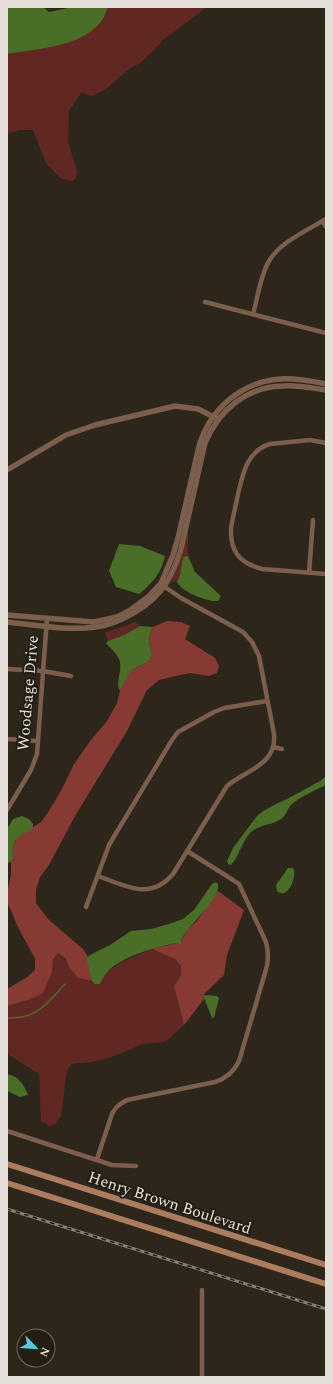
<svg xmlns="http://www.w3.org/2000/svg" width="333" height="1384" font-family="Spectral,serif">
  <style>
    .green { fill: #602723 }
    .forest { fill: #873a33 }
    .water { fill: #4a6e28 }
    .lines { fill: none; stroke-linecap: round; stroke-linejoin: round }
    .stream { stroke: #4a6e28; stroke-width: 1.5 }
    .minor { stroke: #7b5e4b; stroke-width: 4.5 }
    .tertiary { stroke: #7b5e4b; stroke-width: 5.5 }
    .secondary { stroke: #ab7c5e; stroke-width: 6 }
    .rail-casing { stroke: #847e75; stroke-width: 3 }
    .rail { stroke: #231d12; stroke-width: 1.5; stroke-dasharray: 4.5; stroke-linecap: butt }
    .labels { text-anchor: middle; stroke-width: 4; stroke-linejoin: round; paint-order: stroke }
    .street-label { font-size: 16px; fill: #e4e0d8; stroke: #231d12 }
  </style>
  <rect width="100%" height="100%" fill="#2d261b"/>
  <!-- green -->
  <g class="green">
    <path d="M108,7h97l-4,5 -38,28 -11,12 -12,11 -11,6 -24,21 -13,6 -11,-3 -12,18 -1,31 9,29 -1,7 -4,3 -10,-2 -15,-14 -14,-35h-13l-13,4v-80l59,-11 40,-28z"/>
    <path d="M188,531v25l-5,2 -3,17 -3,7 -6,-1 10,-24z"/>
    <path d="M135,621l5,5 -16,9 -16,6 -3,-9 23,-7z"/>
    <path d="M152,949l23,10 6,7v9l-7,11 10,39 -19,17 -23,2 -17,8 -17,6 -16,4 -20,2 -5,6 -6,46 -6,9 -6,1 -8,-5 -2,-47 -30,-19 -2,-6v-43l21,-6 24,-28 1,-13 5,-6c10,7 11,15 19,23 4,5 13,2 17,8l14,-13 13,-9z"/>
  </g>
  <!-- forest -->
  <g class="forest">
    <path d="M167,621l14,1 9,4 -5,13 30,19 4,8 -2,7 -8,3 -19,-3 -14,3 -17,4 -12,10 -20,41 -52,85 -26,49 -9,12 -4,13v13l12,16 36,31 4,7 4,24 -14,-3 -9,-11 -3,-8 -8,-6 -5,6 -1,13 -9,21 -15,7 -21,6v-17l19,-11 9,-8v-11l-17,-32 -10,-23v-15l3,-14v-13l2,-3v-14l4,-7 24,-16 6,-8 15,-25 12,-25 17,-24 16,-19 10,-18 3,-12 9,-18 2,-3 17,-8 4,-7c-3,-11 -5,-17 1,-28z"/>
    <path d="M218,891l26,19 -17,45 -3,20 -21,20 1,4 -20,26 -10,-39 7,-11v-9l-6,-7 -23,-10 25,-6 2,2 9,-16 9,-8z"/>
  </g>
  <!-- water -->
  <g class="water">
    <path d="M7,7h36l6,5 24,-5h35c-11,40 -68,41 -101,47z"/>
    <path d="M119,544l21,2 25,10c-3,16 -13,28 -26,38l-23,-7 -7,-16z"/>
    <path d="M188,556l7,16 26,24 -3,5c-11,1 -36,-9 -41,-19l3,-7 3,-18z"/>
    <path d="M140,626l13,1c-6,11 -4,17 -1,28l-4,7 -17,8 -11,21c-5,-9 2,-19 0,-29 -2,-8 -9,-13 -14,-19l2,-2 16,-6z"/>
    <path d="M326,776v9c-10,5 -27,12 -35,20 -4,4 -5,11 -10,14 -10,7 -22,5 -31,14 -8,9 -11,23 -19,32l-3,-1 -1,-3 6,-13 24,-32 6,-5 15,-8 11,-5 31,-17z"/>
    <path d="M22,816l7,3 4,5v4c-7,6 -19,8 -20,19 -1,6 2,10 -2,15l-4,1v-34l6,-10z"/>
    <path d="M288,868h5c4,6 -2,23 -9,25 -3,1 -5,-1 -7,-2l-1,-6z"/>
    <path d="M216,882l2,2c4,17 -39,47 -37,60l-2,1 -2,-2c-21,4 -53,13 -68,27 -4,4 -7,9 -9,14h-6l-2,-3 -5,-21 1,-3 2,-2 20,-10 21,-14 20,-2 21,-6 11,-4 11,-9 18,-26z"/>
    <path d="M203,995l14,1 2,2 -5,20h-2z"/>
    <path d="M7,1074c12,3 16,9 21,21l-8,2 -13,-6z"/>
  </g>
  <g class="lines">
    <!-- stream -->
    <path class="stream" d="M7,1018c31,1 39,-14 58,-34"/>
    <!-- minor -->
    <g class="minor">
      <path d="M322,221l4,6"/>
      <path d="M205,302l121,31"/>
      <path d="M253,314c5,-17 7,-38 16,-53 11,-19 39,-31 57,-42"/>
      <path d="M326,443l-16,-3 -40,4c-23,7 -27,29 -32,50 -2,11 -5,22 -7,34 -1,23 8,35 31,41l64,5"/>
      <path d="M309,573l4,-53"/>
      <path d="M7,669l36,2 28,5"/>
      <path d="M7,739l31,2"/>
      <path d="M273,747l9,2"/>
      <path d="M7,810l24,-40 6,-16 10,-136"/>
      <path d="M98,876c28,10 52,25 75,-2l54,-88c19,-16 50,-21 47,-52l-15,-78 -7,-14 -9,-10 -62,-34 -19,-13"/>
      <path d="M86,907l23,-62 63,-105 6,-8 36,-20 10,-4 43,-7"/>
      <path d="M7,1131l105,34 24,1"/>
      <path d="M97,1159l15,-45c3,-7 8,-10 15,-14l88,-18c12,-4 19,-10 24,-21l26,-88c4,-11 4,-20 1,-31l-27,-58 -6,-4 -46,-29"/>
      <path d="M202,1290v87"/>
    </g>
    <!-- tertiary -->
    <g class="tertiary">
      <path d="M7,470l59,-35 29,-10 80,-19 23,3 18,9"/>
      <path d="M7,615l87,7 23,-5 12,-6 19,-14 13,-14 12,-28 5,-17 21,-92c11,-37 42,-64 81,-67 15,-1 31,2 46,5"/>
      <path d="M7,622c29,3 60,9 89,5 24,-3 55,-21 69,-42 7,-11 12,-23 16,-36l24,-106c14,-33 41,-56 78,-57 14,-1 29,2 43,4"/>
    </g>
    <!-- secondary -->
    <g class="secondary">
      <path d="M7,1164l319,101"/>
      <path d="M7,1183l319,101"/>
    </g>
    <defs>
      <path id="rail" d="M7,1209l319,100"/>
    </defs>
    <!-- rail casing -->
    <use href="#rail" class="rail-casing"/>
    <!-- rail -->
    <use href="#rail" class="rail"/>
  </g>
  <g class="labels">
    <!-- street labels -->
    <g class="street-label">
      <text transform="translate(27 693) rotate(-85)" y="6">Woodsage Drive</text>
      <text transform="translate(170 1202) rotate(18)" y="6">Henry Brown Boulevard</text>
    </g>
  </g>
  <!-- border -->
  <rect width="333" height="1384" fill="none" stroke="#e4e0d8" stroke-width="16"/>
  <!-- north arrow -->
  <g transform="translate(36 1348) rotate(115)"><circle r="19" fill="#231d12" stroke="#706b61"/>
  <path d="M0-3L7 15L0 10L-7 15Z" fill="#54cade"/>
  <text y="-6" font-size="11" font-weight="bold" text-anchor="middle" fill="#e4e0d8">N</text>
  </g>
</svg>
